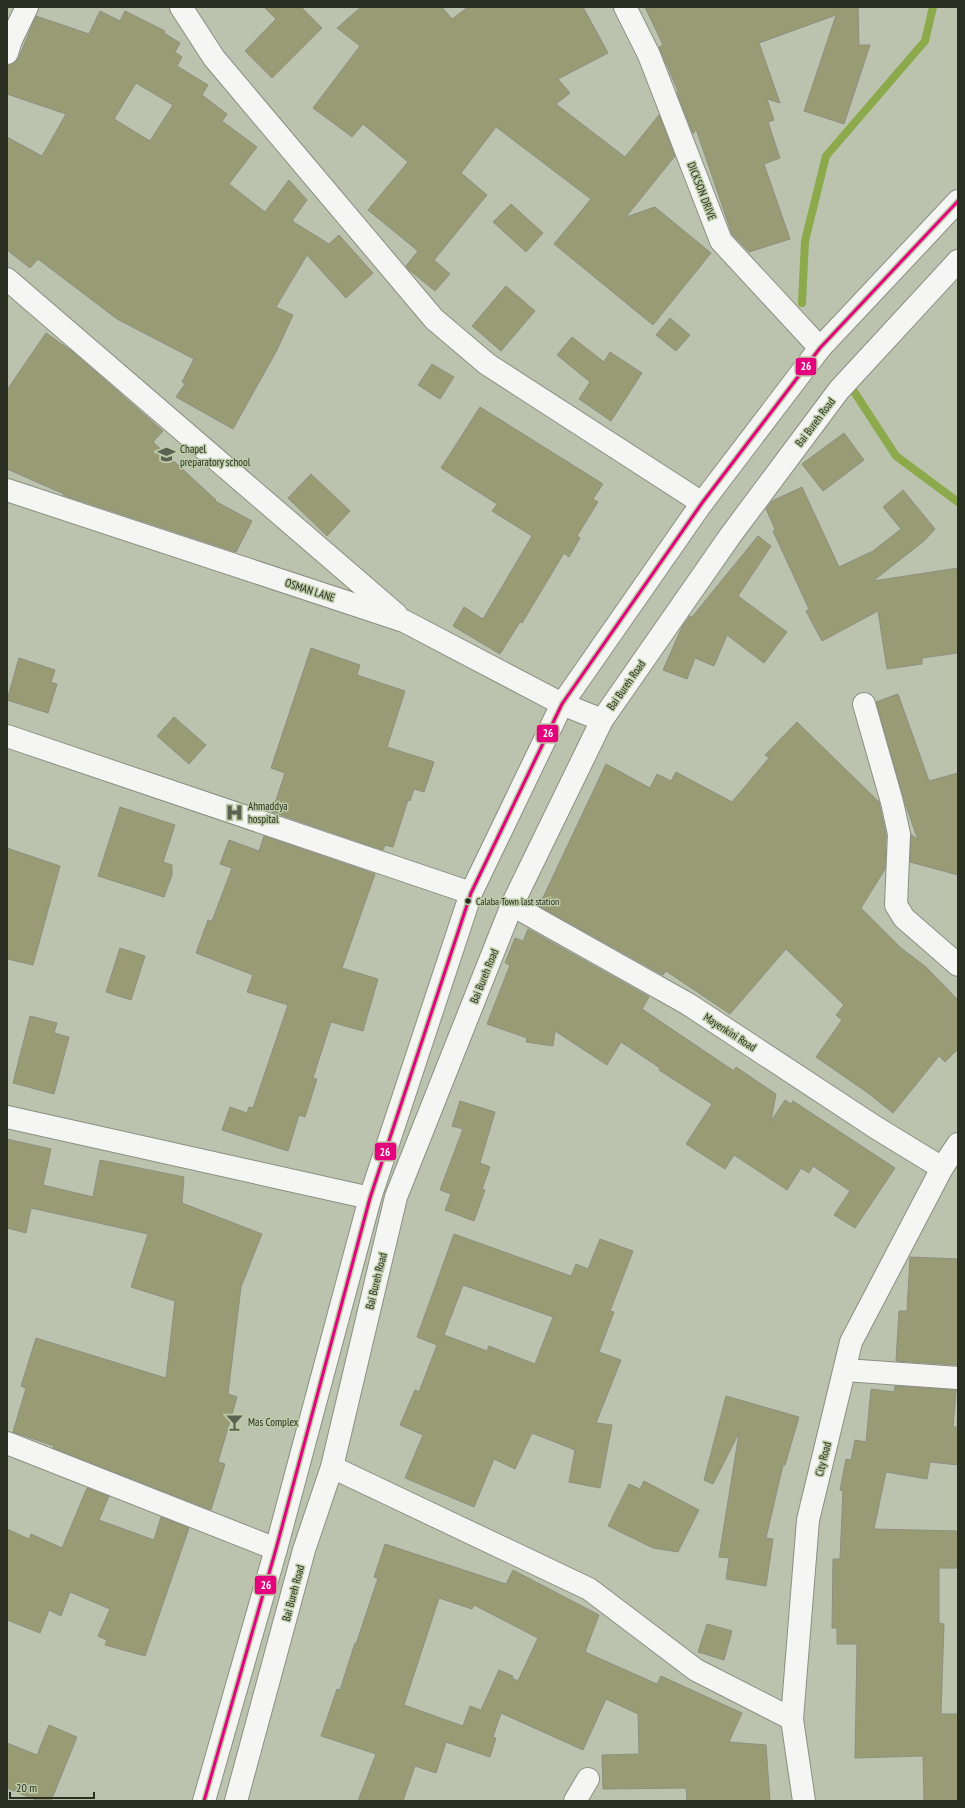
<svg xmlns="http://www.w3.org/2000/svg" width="965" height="1808" font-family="'PT Sans Narrow',sans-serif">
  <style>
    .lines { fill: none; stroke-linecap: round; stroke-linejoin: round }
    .stream { stroke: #8ca94c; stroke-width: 8 }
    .building { fill: #999b74; stroke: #8d9080; fill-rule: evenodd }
    .street-casing { stroke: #8a9081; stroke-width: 24 }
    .secondary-casing { stroke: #8a9081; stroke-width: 24 }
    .highway-casing { stroke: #8a9081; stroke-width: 24 }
    .street { stroke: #f5f6f3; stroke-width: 22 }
    .secondary { stroke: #f5f6f3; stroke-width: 22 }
    .highway { stroke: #f5f6f3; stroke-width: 22 }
    .bus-1-casing { stroke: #bccba7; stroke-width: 6 }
    .bus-1 { stroke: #e5007d; stroke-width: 3 }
    .bus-dot { fill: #292e20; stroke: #bccba7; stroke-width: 1.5 }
    .labels { text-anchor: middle; stroke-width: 3; stroke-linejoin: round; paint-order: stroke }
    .bus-label { font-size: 10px; fill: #292e20; stroke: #bccba7; text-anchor: start }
    .street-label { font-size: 11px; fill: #292e20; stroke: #bccba7 }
    .poi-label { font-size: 11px; fill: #292e20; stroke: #bccba7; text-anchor: start }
    .line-badge { stroke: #bccba7; stroke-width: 1.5 }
    .badge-label { font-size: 11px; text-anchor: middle; font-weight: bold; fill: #fff }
  </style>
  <rect width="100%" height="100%" fill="#bbc3af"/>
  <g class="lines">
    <!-- stream -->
    <g class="stream">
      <path d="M802,303l3,-62 21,-85 99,-115 8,-34"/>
      <path d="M853,390l43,66 62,46"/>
    </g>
  </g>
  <!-- building -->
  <g class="building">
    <path d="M264,7h37l21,21 -50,50 -27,-27 31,-32z"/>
    <path d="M361,7h81l10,12 16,-12h115l25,46 -50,26 12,14 -14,11 69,53 34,-42 16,41 -49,61 29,-10 56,46 -58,72 -99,-81 37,-45 -95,-72 -35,46 26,22 -53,65 16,14 -15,17 -27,-22 -2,-3 12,-15 -50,-41 40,-48 -45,-38 -11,13 -39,-29 47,-62 -23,-18z"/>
    <path d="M645,7h213l1,38h11l-26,79 -40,-13 32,-96 -77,28 21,60 -13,-4 7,21 -6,2 12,36 -16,6 26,75 -41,13 -17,-18 -36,-105 -3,5 -16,-41 1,-2 -19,-44 4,-2z"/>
    <path d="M100,11l20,10 5,-10 40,20 -1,2 16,10 -5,9 7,5 -5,9 31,19 -6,10 25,19 -5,7 35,26 -28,37 36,28 24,-32 18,20 -15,21 37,23 10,-9 34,38 -27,25 -39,-43 -31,52 17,8 -16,35 -44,79 -57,-32 9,-13 -3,-2 12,-23 -77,-40 -79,-60 -8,9 -23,-18v-113l35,19 24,-42 -59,-20v-29l8,-3 4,-5 17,-41 53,18zM136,83l37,22 -23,36 -36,-22z"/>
    <path d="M511,204l32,29 -17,19 -33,-30z"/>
    <path d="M506,286l29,25 -34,40 -29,-25z"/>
    <path d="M670,318l20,17 -14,16 -20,-16z"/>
    <path d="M46,333l27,19 90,79 -10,11 63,58 -1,1 37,20 -16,31 -173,-57 1,-1 -57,-25v-79z"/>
    <path d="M572,337l32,25 6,-10 32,21 -31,48 -32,-22 11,-17 -33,-27z"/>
    <path d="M432,364l22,13 -14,22 -22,-14z"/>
    <path d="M480,407l123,77 -10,15 5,3 -21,34 3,2 -11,19 -5,-4 -42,70 -2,-1 -20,32 -47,-28 11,-19 19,12 49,-83 -40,-25 5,-7 -56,-36z"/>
    <path d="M844,433l20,27 -41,31 -21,-27z"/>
    <path d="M311,474l39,37 -23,25 -39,-38z"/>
    <path d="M802,487l37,80 34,-16 28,-22 -18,-22 20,-17 32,39 -11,12 -51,40 85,-13v85l-36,5v6l-35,5 -9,-58 -56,30 -16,-30 3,-2 -36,-78 2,-2 -9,-20 6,-8z"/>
    <path d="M758,536l13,10 -33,50 49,36 -23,31 -37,-28 -13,31 -19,-8 -8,21 -24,-9 19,-43 8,-11 2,1z"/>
    <path d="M311,648l49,17 -3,10 48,16 -18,56 47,15 -10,30 -10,-3 -4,12 -2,-1 -15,47 -8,-2 -2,5 -111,-38 13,-39 -14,-5z"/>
    <path d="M19,658l36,12 -4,12 6,2 -9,29 -41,-13z"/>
    <path d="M898,694l31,87 29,-8v102l-48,-13 1,-28 7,6 -13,-37 -29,-101z"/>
    <path d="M174,717l32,28 -17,19 -32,-28z"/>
    <path d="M797,722l82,80 7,33 -1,34 -24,39 40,40 25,19 32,33v49l-13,13 -6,-6 -46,57 -25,-20 -52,-36 26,-37 -6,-5 8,-10 -58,-56 -56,65 -64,-43 -3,4 -124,-69 67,-142 44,24 7,-14 14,7 5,-9 56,30 37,-44 -4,-3z"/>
    <path d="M120,807l55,18 -12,37 9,3v10l-8,22 -66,-21z"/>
    <path d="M264,836l111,38 -33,94 36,11 -15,52 -32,-9 -18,56 4,1 -12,38 -6,-2 -11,36 -66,-21 8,-23 17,6 2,-6 4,1 35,-103 -41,-13 6,-17 -57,-22 12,-33 4,1 20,-53 -12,-4 9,-24 30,11z"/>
    <path d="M7,848l53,18 -27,99 -26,-6z"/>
    <path d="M528,929l121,68 -7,12 92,62 2,-4 40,27 -5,27 14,-21 6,4 2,-3 102,67 -40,60 -21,-13 16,-24 -37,-25 -4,7 -8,-5 -14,22 -53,-35 -9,14 -39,-25 26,-40 -53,-34 1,-2 -39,-26 -14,23 -52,-34 -2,15 -27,-4 1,-4 -40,-14 23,-59 -5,-2 10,-25 8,3z"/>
    <path d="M120,948l25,8 -14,44 -25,-8z"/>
    <path d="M30,1016l27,7 -3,10 15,4 -15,57 -41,-11z"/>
    <path d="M460,1101l35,11 -15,51 10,4 -8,22 3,1 -11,31 -29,-11 6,-16 -11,-4 23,-61 -11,-3z"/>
    <path d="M7,1139l44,10 -8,36 50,12 7,-37 84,17 -2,26 80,31 -21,53 -13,107 9,3 -19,65 7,2 -14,46 -158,-62 1,-2 -41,-14 13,-44 -5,-2 15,-48 130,40 9,-77 -44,-14 17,-53 -117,-26 -5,25 -19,-5z"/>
    <path d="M454,1234l117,42 5,-12 12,5 12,-30 33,12 -23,60 4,1 -15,40 22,8 -25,63 16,2 -12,63 -31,-6 6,-32 -43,-17 -17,36 -21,-10 -20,48 -69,-29 18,-43 -23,-10 15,-35 4,2 18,-47 -20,-8zM463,1285l90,32 -18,47 -46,-18 -2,5 -43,-16z"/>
    <path d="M910,1257l48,2v106l-62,-4 3,-50h8z"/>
    <path d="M895,1386l61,4 -3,37h5v38l-28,-3 -3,17 -41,-7 -12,57 84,2v37h-19v55l5,1 -3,90h17v87h-34l-1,-45 -68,2 2,-114h-20v-16h-5l1,-69h7l3,-68 -3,-1 6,-31 5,1 4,-20 11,2 5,-53 23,3z"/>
    <path d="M726,1396l73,21 -14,48h-2l-17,73 7,1 -7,47 -40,-7 3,-21 -10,-1 20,-124 -26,51 -9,-4z"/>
    <path d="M644,1481l55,29 -21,42 -25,-4 -45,-22 21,-42 11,5z"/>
    <path d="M87,1488l22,8 -10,24 55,20 7,-23 28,11 -44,128 -40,-11 2,-5 -9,-4 12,-27 -40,-17 -9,24 -12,-6 -9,23 -33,-13v-91l22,10 2,-5 31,14z"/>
    <path d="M385,1544l121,40 7,-14 86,45 -14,37 72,32 4,-8 81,37 -13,29 37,3 4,56h-83l-1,-13 -83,1 -1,-34 37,-1 -1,-40 -32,-15 -23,51 -82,-37 -8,24 3,1 -6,19 -44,-15 -10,31 -21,-7 -12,35h-45l18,-47 -55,-18 16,-47 3,1 15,-47 1,1 22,-66 -4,-1zM439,1598l33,11 2,-4 64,33 -20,43 -6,-3 1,-2 -14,-6 -18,40 -11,-4 -7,20 -59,-21z"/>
    <path d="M707,1624l25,7 -8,29 -26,-8z"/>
    <path d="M49,1725l28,12 -26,64h-13l-31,-13v-45l30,12z"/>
  </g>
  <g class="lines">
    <defs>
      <g id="street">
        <path d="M181,7l33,51 220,261 53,45 215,139"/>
        <path d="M625,7l24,48 72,186 99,107"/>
        <path d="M7,53l4,-13 16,-33"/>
        <path d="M7,279l389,335"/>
        <path d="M7,490l397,131 158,83 40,16"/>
        <path d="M864,704l28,98 7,32 -3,71 8,13 54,47"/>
        <path d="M7,736l464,157"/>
        <path d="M512,905l176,99 187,123 67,41"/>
        <path d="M7,1117l363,81"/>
        <path d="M845,1370l113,8"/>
        <path d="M7,1443l269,106"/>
        <path d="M332,1467l257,122 107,81 96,49"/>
        <path d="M575,1801l13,-22"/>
      </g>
      <path id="secondary" d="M804,1801l-12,-82 16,-199 43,-178 91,-174 16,-24"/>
      <g id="highway">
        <path d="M204,1801l72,-252 94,-351 101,-305 91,-189 140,-201 118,-155 138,-147"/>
        <path d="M236,1801l68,-251 28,-83 64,-270 116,-292 90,-185 128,-184 109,-146 119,-129"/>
      </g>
    </defs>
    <!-- street casing -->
    <use href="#street" class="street-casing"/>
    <!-- secondary casing -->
    <use href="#secondary" class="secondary-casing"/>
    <!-- highway casing -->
    <use href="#highway" class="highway-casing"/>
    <!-- street -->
    <use href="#street" class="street"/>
    <!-- secondary -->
    <use href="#secondary" class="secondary"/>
    <!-- highway -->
    <use href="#highway" class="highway"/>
    <defs>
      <path id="bus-1" d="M204,1801l72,-252 94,-351 101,-305 91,-189 140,-201 118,-155 138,-147"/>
    </defs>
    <!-- bus-1 casing -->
    <use href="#bus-1" class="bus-1-casing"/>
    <!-- bus-1 -->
    <use href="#bus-1" class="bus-1"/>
  </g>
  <!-- icons -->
  <defs>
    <symbol id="school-bare" viewBox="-9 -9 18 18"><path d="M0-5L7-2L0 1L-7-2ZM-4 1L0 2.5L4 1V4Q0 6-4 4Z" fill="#5c6252" stroke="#bccba7" stroke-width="2.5" paint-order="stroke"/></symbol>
    <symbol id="hospital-bare" viewBox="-9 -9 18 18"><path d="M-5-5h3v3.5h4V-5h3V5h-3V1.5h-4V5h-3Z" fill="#5c6252" stroke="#bccba7" stroke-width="2.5" paint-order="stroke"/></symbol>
    <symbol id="bar-bare" viewBox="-9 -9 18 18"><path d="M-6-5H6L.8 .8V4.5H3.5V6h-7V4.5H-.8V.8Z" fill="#5c6252" stroke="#bccba7" stroke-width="2.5" paint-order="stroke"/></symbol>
  </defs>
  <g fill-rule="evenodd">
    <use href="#school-bare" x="154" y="442" width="25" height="25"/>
    <use href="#hospital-bare" x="222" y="800" width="25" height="25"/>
    <use href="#bar-bare" x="222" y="1410" width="25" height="25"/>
  </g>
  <!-- markers -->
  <circle class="bus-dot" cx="468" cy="901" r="3.5"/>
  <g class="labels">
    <!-- bus labels -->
    <g class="bus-label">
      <text x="476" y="905">Calaba Town last station</text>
    </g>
    <!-- street labels -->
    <g class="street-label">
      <text transform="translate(702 191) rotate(69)" y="4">DICKSON DRIVE</text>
      <text transform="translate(815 422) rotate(-53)" y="4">Bai Bureh Road</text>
      <text transform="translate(310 590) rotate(18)" y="4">OSMAN LANE</text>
      <text transform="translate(626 685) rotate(-55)" y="4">Bai Bureh Road</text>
      <text transform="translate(484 976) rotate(-68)" y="4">Bai Bureh Road</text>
      <text transform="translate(730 1032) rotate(33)" y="4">Mayenkini Road</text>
      <text transform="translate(376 1281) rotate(-76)" y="4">Bai Bureh Road</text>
      <text transform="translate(823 1459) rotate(-76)" y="4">City Road</text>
      <text transform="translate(293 1593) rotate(-75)" y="4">Bai Bureh Road</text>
    </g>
    <!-- poi labels -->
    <g class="poi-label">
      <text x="180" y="453">Chapel<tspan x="180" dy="13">preparatory school</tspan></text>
      <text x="248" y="810">Ahmaddya<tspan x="248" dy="13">hospital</tspan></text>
      <text x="248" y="1426">Mas Complex</text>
    </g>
  </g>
  <g class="line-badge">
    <rect x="795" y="357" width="22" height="19" rx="4" fill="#e5007d"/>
    <rect x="536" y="724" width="23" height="19" rx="4" fill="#e5007d"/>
    <rect x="374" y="1142" width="23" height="19" rx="4" fill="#e5007d"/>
    <rect x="254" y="1575" width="23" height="20" rx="4" fill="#e5007d"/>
  </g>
  <g class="badge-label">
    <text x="806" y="370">26</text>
    <text x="548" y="737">26</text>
    <text x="385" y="1156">26</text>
    <text x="266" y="1589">26</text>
  </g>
  <!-- border -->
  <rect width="965" height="1808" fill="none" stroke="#292e20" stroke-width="16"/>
  <!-- scale -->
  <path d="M10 1792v6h84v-6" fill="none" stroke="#292e20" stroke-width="2"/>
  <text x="16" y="1792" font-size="12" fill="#292e20" stroke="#bccba7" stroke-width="3" paint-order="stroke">20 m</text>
</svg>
